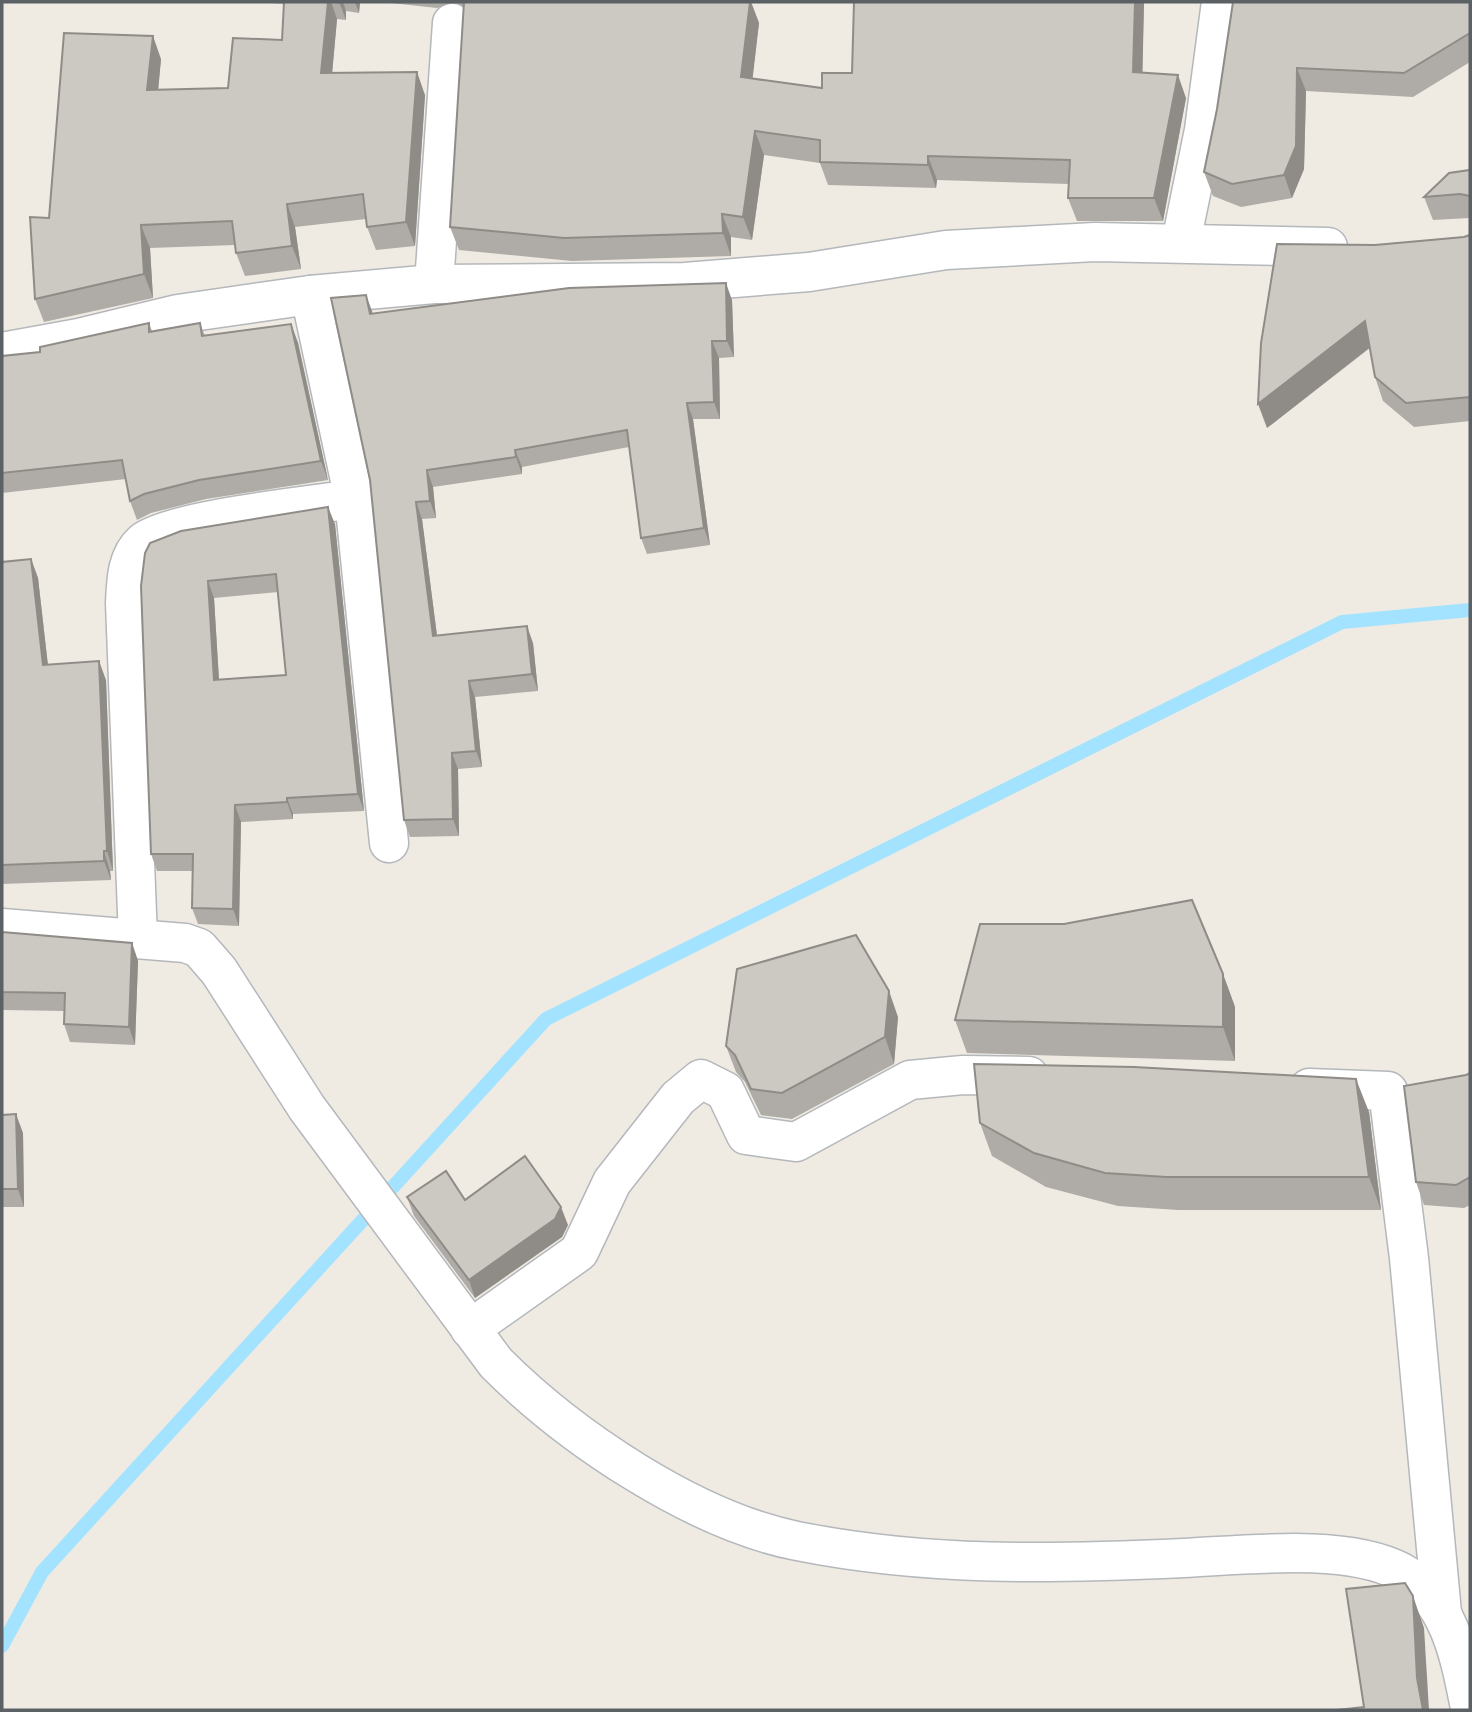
<svg xmlns="http://www.w3.org/2000/svg" width="1472" height="1712" font-family="Helvetica,sans-serif">
  <style>
    .lines { fill: none; stroke-linecap: round; stroke-linejoin: round }
    .stream { stroke: #a3e3ff; stroke-width: 14 }
    .minor-casing { stroke: #b4b7bb; stroke-width: 41 }
    .tertiary-casing { stroke: #b4b7bb; stroke-width: 41 }
    .minor { stroke: #fff; stroke-width: 38 }
    .tertiary { stroke: #fff; stroke-width: 38 }
    .wall { fill: #afaca7; fill-rule: evenodd }
    .shaded-wall { fill: #8f8c88 }
    .building { fill: #ccc8c2; stroke: #8f8c88; stroke-width: 2; fill-rule: evenodd }
  </style>
  <rect width="100%" height="100%" fill="#efebe3"/>
  <g class="lines">
    <!-- stream -->
    <path class="stream" d="M2,1646l40,-74 504,-553 796,-397 128,-12"/>
    <defs>
      <g id="minor">
        <path d="M1181,242l23,-112 17,-128"/>
        <path d="M434,284l18,-261"/>
        <path d="M310,295l44,204 35,344"/>
        <path d="M2,352l77,-14 99,-24 132,-19 124,-11 251,-2 124,-10 137,-22 149,-8 233,5"/>
        <path d="M138,939l-13,-336c1,-20 1,-46 18,-61 26,-22 170,-37 211,-43"/>
        <path d="M1309,1088l79,3 21,167 33,355"/>
        <path d="M470,1329l109,-77 33,-70 66,-84 23,-19 24,12 21,44 50,7 114,-62 53,-5 66,1"/>
      </g>
      <path id="tertiary" d="M2,928l183,15 14,5 20,23 88,137 189,255c74,74 197,157 301,178 129,26 257,23 387,17 61,-3 163,-15 217,14 49,27 59,86 69,136"/>
    </defs>
    <!-- minor casing -->
    <use href="#minor" class="minor-casing"/>
    <!-- tertiary casing -->
    <use href="#tertiary" class="tertiary-casing"/>
    <!-- minor -->
    <use href="#minor" class="minor"/>
    <!-- tertiary -->
    <use href="#tertiary" class="tertiary"/>
  </g>
  <!-- wall -->
  <g class="wall">
    <path d="M259,2h101l-1,11 -13,-2v9l-9,-1 -5,54 93,22 -10,151 -39,4 -9,-23 -1,-8 -71,8 6,42 -56,7 -9,-23 -1,-8 -85,3 3,50 -109,24 -9,-23 14,-81 112,-159 -3,31 70,-2 54,-48 2,-36z"/>
    <path d="M382,2h71l-16,6z"/>
    <path d="M455,2h296l8,21 -7,56 70,9 30,-15 2,-71h290l-2,71 44,25 -23,123h-86l-9,-23 1,-14 -132,-4 -1,8 -108,-3 -8,-22 -56,-8 -12,85 -21,-3v19l-159,5 -113,-11 -9,-23 14,-220z"/>
    <path d="M1233,2h237v60l-57,35 -107,-6 -2,78 -12,29 -51,9 -28,-11 -9,-24 13,-63z"/>
    <path d="M1470,170v48l-37,2 -9,-23z"/>
    <path d="M1470,235v186l-56,6 -31,-26 -8,-24 -5,-29 -103,80 108,-183 89,-8z"/>
    <path d="M732,300l2,57 -15,1 1,61h-27l17,126 -63,9 -6,-16 -12,-91 -107,20v7l-89,13 3,31 -14,1 15,116 96,8 5,48 -63,6 7,70 -24,2 1,67 -49,1 -6,-17 -32,-506z"/>
    <path d="M149,323l3,8 48,-8 5,13 86,-12 7,19 30,137 -122,19 -55,14 -14,7 -7,-19 -4,-22 -124,14v-137l38,-4z"/>
    <path d="M335,524l29,287 -71,3v5l-52,3 -2,104 -41,-2 -6,-16v-37h-35l-6,-17 -10,-268zM278,592l8,83 -67,5 -5,-82z"/>
    <path d="M31,559l7,19 10,87 58,15 7,191h-3l1,9 -109,4v-322z"/>
    <path d="M2,932l130,11 6,18 -3,84 -65,-3 -6,-18v-13l-62,-1z"/>
    <path d="M1223,974l12,33v54l-268,-8 -12,-33z"/>
    <path d="M898,1017l-4,47 -102,55 -31,-4 -16,-33 -9,-10 -10,-26z"/>
    <path d="M1470,1073v132l-6,3 -40,-3 -8,-23 50,-107z"/>
    <path d="M1369,1112l12,98h-203l-60,-4 -72,-19 -54,-31 -12,-33z"/>
    <path d="M2,1115l21,18 1,74h-22z"/>
    <path d="M407,1197l58,3 103,25 -6,12 -87,61 -61,-82z"/>
  </g>
  <!-- shaded-wall -->
  <g class="shaded-wall">
    <path d="M328,2h3l6,17 -7,78 -9,-24z"/>
    <path d="M339,2h4l3,9v9z"/>
    <path d="M355,2h5l-1,11z"/>
    <path d="M750,2h1l8,21 -9,78 -9,-24z"/>
    <path d="M1135,2h9l-2,94 -9,-24z"/>
    <path d="M153,36l8,23 -5,55 -9,-24z"/>
    <path d="M1297,68l9,23 -2,78 -12,29 -8,-23z"/>
    <path d="M417,72l8,23 -10,151 -9,-24z"/>
    <path d="M1178,75l8,23 -23,123 -9,-23z"/>
    <path d="M755,131l9,24 -12,85 -9,-23z"/>
    <path d="M928,156l9,24 -1,8 -8,-23z"/>
    <path d="M287,204l8,23 6,42 -9,-23z"/>
    <path d="M722,214l9,23v19l-8,-23z"/>
    <path d="M141,225l9,23 3,50 -9,-24z"/>
    <path d="M726,283l6,17 2,57 -7,-16z"/>
    <path d="M366,295l6,16 4,20 -6,-17z"/>
    <path d="M1365,321l9,23 -107,84 -9,-24z"/>
    <path d="M291,324l7,19 30,137 -7,-19z"/>
    <path d="M712,341l7,17 1,61 -6,-17z"/>
    <path d="M687,403l6,16 17,126 -6,-17z"/>
    <path d="M515,450l7,17v7l-6,-17z"/>
    <path d="M427,470l6,17 3,31 -6,-17z"/>
    <path d="M416,502l6,17 17,133 -6,-16z"/>
    <path d="M328,507l7,17 29,287 -6,-17z"/>
    <path d="M31,559l7,19 12,106 -7,-19z"/>
    <path d="M208,581l6,17 6,99 -6,-17z"/>
    <path d="M527,626l6,17 5,48 -6,-17z"/>
    <path d="M99,661l7,19 7,191 -6,-20z"/>
    <path d="M469,681l6,16 7,70 -6,-16z"/>
    <path d="M452,753l6,16 1,67 -6,-17z"/>
    <path d="M287,798l6,16v5l-6,-17z"/>
    <path d="M235,805l6,17 -2,104 -6,-17z"/>
    <path d="M104,851l6,20 1,9 -7,-19z"/>
    <path d="M132,943l6,18 -3,84 -6,-18z"/>
    <path d="M1223,974l12,33v54l-12,-34z"/>
    <path d="M889,991l9,26 -4,47 -9,-27z"/>
    <path d="M1356,1079l13,33 12,98 -12,-33z"/>
    <path d="M16,1114l7,19 1,74 -6,-18z"/>
    <path d="M561,1207l7,18 -6,12 -87,61 -6,-18z"/>
    <path d="M1413,1596l11,32 5,82h-6l-6,-32z"/>
  </g>
  <!-- building -->
  <g class="building">
    <path d="M284,2h44l-7,71 96,-1 -11,150 -39,5 -4,-33 -76,10 5,42 -56,7 -4,-32 -91,4 3,49 -109,25 -5,-82 19,1 15,-185 89,3 -6,54 81,-2 5,-50 49,2z"/>
    <path d="M464,2h286l-9,75 81,11v-15h30l2,-71h281l-2,70 45,3 -24,123h-86l2,-38 -142,-4v9l-108,-3v-22l-65,-9 -12,86 -21,-3 1,19 -159,5 -114,-11z"/>
    <path d="M1233,2h237v31l-66,40 -107,-5 -1,78 -12,29 -52,9 -28,-12 13,-63z"/>
    <path d="M1470,170v26l-10,-2 -36,3 25,-24z"/>
    <path d="M1470,235v162l-64,6 -31,-26 -10,-56 -107,83 3,-61 16,-99 98,1 89,-8z"/>
    <path d="M726,283l1,58h-15l2,61 -27,1 17,125 -63,10 -14,-108 -112,20 1,7 -89,13 3,31 -14,1 17,134 94,-10 5,48 -63,7 7,70 -24,2 1,66 -49,1 -34,-340 -39,-182 35,-3 4,19 199,-26z"/>
    <path d="M149,323v9l51,-9 2,13 89,-12 30,137 -122,19 -55,14 -14,7 -8,-41 -120,13v-117l38,-4v-5z"/>
    <path d="M328,507l30,287 -71,4v4l-52,3 -2,104 -41,-1 1,-54h-42l-10,-268 4,-33 5,-10 31,-12zM276,574l10,101 -72,5 -6,-99z"/>
    <path d="M31,559l12,106 56,-4 8,190h-3v10l-102,4v-303z"/>
    <path d="M1192,900l31,74v53l-268,-7 25,-96h84z"/>
    <path d="M2,932l130,11 -3,84 -65,-3 1,-31 -63,-1z"/>
    <path d="M856,935l33,56 -4,46 -103,56 -31,-4 -16,-34 -9,-9 11,-77z"/>
    <path d="M974,1064l160,3 222,12 13,98h-203l-61,-4 -71,-20 -54,-30z"/>
    <path d="M1470,1073v104l-14,8 -40,-3 -12,-96 62,-11z"/>
    <path d="M16,1114l2,75h-16v-74z"/>
    <path d="M525,1156l36,51 -6,12 -86,61 -62,-83 39,-26 19,29z"/>
    <path d="M1405,1583l8,13 4,82 6,32h-86l27,-3 -18,-118z"/>
  </g>
  <!-- border -->
  <rect width="1472" height="1712" fill="none" stroke="#5b6165" stroke-width="7"/>
</svg>
